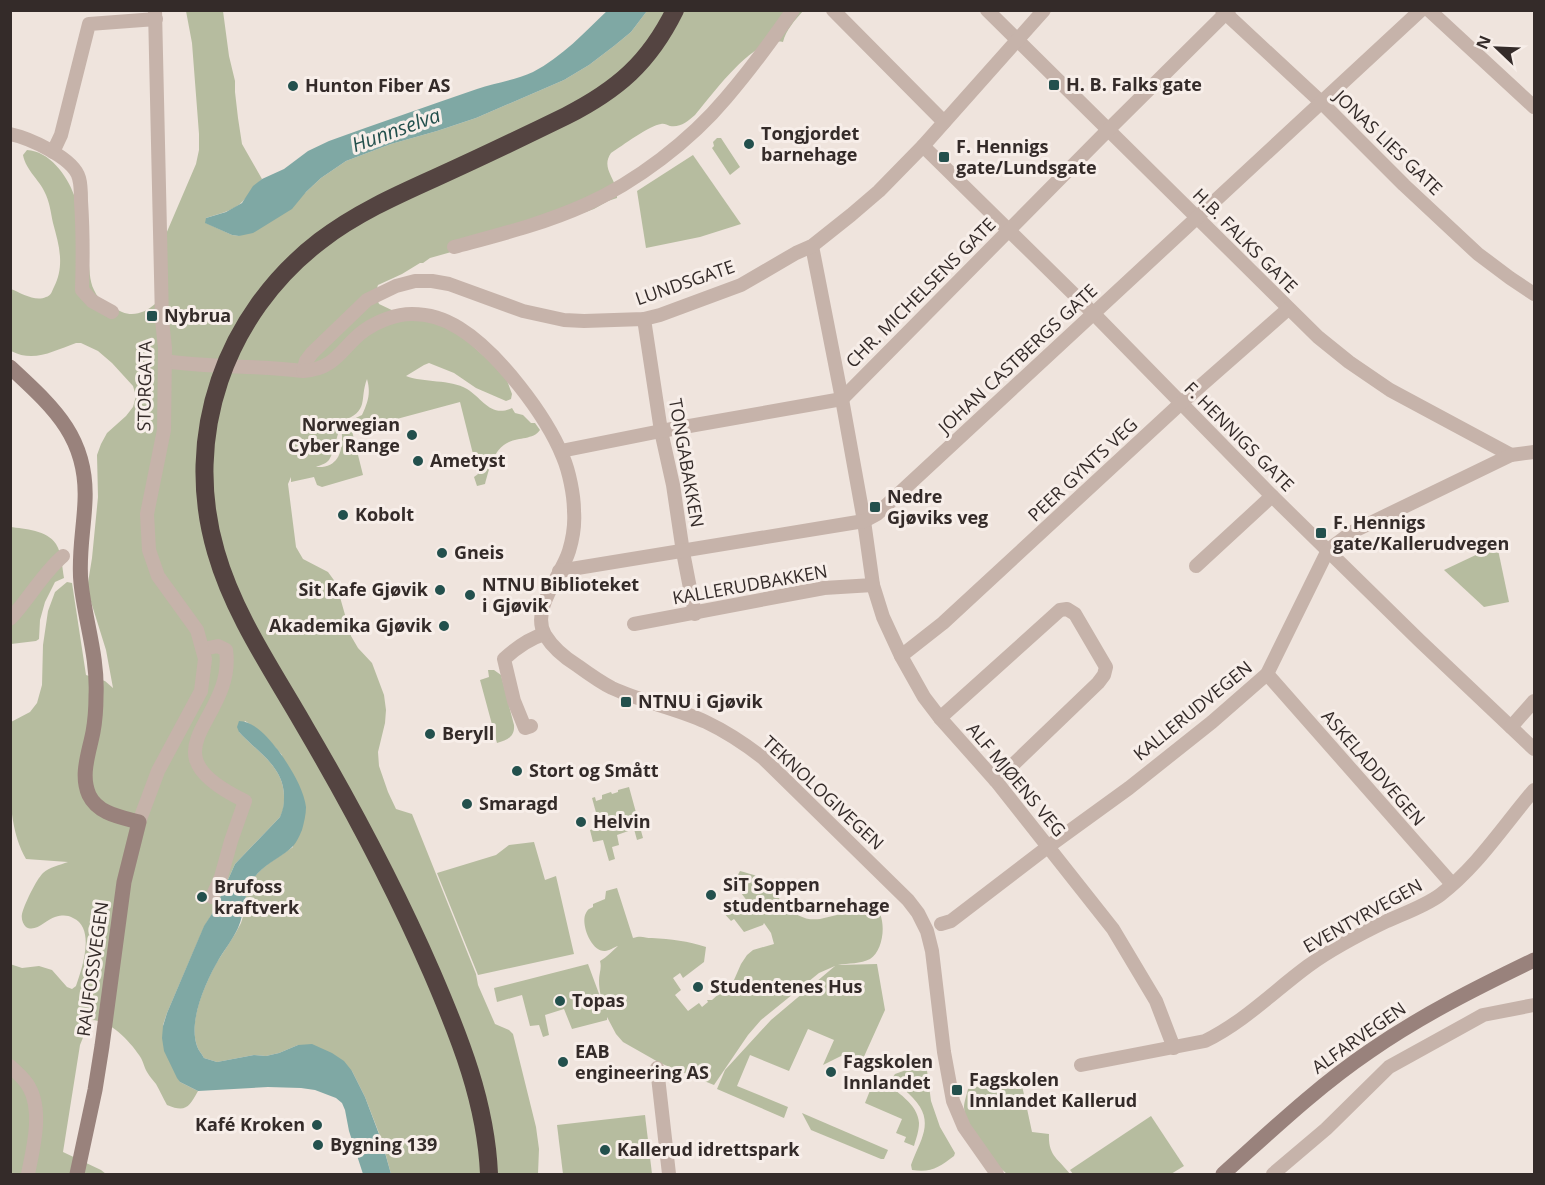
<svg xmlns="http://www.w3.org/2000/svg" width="1545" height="1185" font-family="'Open Sans',sans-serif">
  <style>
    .green { fill: #b6bc9f; fill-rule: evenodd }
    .water { fill: #7fa8a4 }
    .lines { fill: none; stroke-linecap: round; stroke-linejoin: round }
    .street { stroke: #c6b3aa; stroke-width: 14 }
    .secondary { stroke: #99827c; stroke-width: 15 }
    .highway { stroke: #544441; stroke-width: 18 }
    .poi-dot { fill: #23504d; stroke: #f7eee9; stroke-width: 2 }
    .labels { text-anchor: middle; stroke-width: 6; stroke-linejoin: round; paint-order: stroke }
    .poi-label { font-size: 18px; font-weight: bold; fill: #342b29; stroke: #f7eee9; text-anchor: start }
    .street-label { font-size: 18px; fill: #342b29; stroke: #f7eee9 }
    .water-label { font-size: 20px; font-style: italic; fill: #23504d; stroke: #f7eee9 }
  </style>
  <rect width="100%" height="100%" fill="#efe4dd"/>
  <!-- green -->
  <g class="green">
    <path d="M186,11h37l6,45 6,25v11l3,26 4,26 20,35c-8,7 -12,15 -19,22 -9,10 -25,13 -37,17v5l26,12 7,1 67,-44 15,-14 25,-17 45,-17 46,-13 39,-13 88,-38 25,-15 25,-19 17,-14 16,-21h156c-8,9 -17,19 -20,31 -29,-6 -71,53 -88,73 -7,6 -15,13 -25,11 -3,-1 -6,-3 -9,-2 -11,1 -39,22 -50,29 -9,13 1,22 5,35 1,3 1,7 1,10l-9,3 -14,8 -56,20 -37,9 -71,20 -7,5h-3l-18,11 -24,11 -3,9 4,10 19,9 47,8 60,54 7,19 -1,5 -5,2 -30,-13 -22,-15 -25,-10 -5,2 -18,11c18,7 44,3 61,13 16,10 24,29 45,19l3,5 8,2 8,8h4l5,7c-7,10 -21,7 -31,12 -16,7 -20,28 -24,42l-8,2 -3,-9 4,-3 -18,-72 -108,29 11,44 -41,12 -5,-2 -3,-8 -23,5v-5l-3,7 8,63 7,12 25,13 8,11 15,53 7,12 14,15 12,32 2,15 -1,13 -7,29 1,14 9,26 8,17 16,5 64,160 2,11 17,39 14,6 4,4 23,93 3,22 -1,25h-147l-9,-33 -17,-44 -13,-26 -54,-26 -19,8 -13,3 -12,-1 -37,7 -13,-4c-2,-4 -6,-8 -7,-12 -9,-25 8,-62 20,-84 8,-13 17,-25 24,-39 6,-15 1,-30 12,-44 9,-13 26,-22 40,-32l-11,-92c-11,-13 -22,-26 -37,-34l-6,11c18,20 46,35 45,66 0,7 0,12 -4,19l-45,47 -20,45 -11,18 -37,86 -4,12 17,57 18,9c-9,16 -12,22 -31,14 -4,-7 -7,-14 -11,-21 -3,-4 -6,-7 -9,-12 -3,-5 -4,-12 -8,-17 -10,-15 -30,-36 -49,-35l-10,25 -17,107 38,18 5,4h-95l-1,-210 12,4 17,-2 13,4 15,17 5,2 4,-3c6,-17 20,-58 -3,-68 -6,-3 -10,-3 -18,-1 -8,2 -19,16 -29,10 -3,-3 -5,-8 -4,-13 2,-9 14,-34 21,-41 6,-6 17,-8 25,-11l-42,-3c-22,-38 -15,-94 -15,-137l19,-10 7,-9 5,-18 1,-40 5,-34 7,-19 12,-10 5,1 14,92 19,6 8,7 -7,-38 -19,-61 5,-31 6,-61 -1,-42 4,-11 6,-11 19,-17 7,-9 3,-11 -3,-10 -21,-23 -14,-12 -17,-8h-5c-23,8 -42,20 -65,8v-62c10,4 24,13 35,8 5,-1 6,-6 8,-10 11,-22 5,-42 -1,-64 -2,-9 -3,-19 -7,-28 -5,-14 -20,-24 -23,-40l4,-5c22,1 40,25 47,45 3,7 4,15 5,23 3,13 7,27 9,40 2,11 1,22 6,32 5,12 17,17 28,22 12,5 24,0 33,-8l11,-70 30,-70 3,-14v-16l-7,-91zM367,379c4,14 1,23 -5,36l-21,10c3,20 1,44 -25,42 4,-2 10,-3 13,-7 5,-7 9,-29 13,-39 28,-10 17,-21 25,-42z"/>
    <path d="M717,138h4l19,29 -10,8 -18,-27 2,-2 -1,-4z"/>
    <path d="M693,155l48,69 -41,13 -54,11 -9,-57z"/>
    <path d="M10,527c15,2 37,3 46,17 6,9 6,24 8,34l-9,4 -10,20 -5,18 -1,19 -3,2 -25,3z"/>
    <path d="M1497,545l12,57 -25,5 -40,-37z"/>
    <path d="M488,670h6l7,5 13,50c1,12 -7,15 -17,18l-17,-63 9,-3z"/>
    <path d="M629,787l14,51 -6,2 -3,-11 -17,6 2,10 -7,2 3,12 -6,2 -6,-21 -10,2 -3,-12 10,-3 -8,-29 3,-1 1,4 6,-2v-4l9,-3 1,2 6,-2v-2z"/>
    <path d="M534,842l11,38 11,-4 18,78 -96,21 -41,-102 59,-18 13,-10z"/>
    <path d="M740,871c6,2 13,3 18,6 21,15 32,46 62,42l42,-10 10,-5c16,9 13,46 -2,55 -9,5 -22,4 -32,6l39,-1 8,46 -23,51 -19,-6 -20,10 11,-25 -26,-11 -19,42 -39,-16 -13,31 51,21 -4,11 -67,-29 8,-19 46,-50 64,-54 -16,7 -58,47 -13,15 -34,50 -54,-22 -37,-21 -7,-8 -9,-17v3l-35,9 -8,-20 -19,6 4,20 -6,2 -4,-12 -9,1 -8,-31 -25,7 -3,-14 94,-24 17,46c-3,-9 -6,-19 -6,-29 0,-8 3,-13 1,-20 7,-4 12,-10 18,-15 -4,1 -9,5 -13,5 -14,1 -25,-28 -19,-38 2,-4 3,-4 7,-6v-3l12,-5 1,-8 11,-3 16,50c9,-3 11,0 19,0 19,1 36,3 54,9l-2,15 -21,16 -3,-5 -7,5 8,12 -6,5 13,16 11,-8 3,4 6,-5 -1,-2h5l22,-20 7,-16 6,-9 6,-5 21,-6 -3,-11 -7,-10 -1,2 -19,7 -10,-13 -3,2 -9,-10 4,-3 12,6 16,-4 -19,-25v-5z"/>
    <path d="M926,1063l5,38 9,26 15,26 -1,3c-15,11 -22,17 -42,14l-1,-5c9,-25 25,-43 2,-67 -6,-7 -15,-12 -22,-18l4,-6z"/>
    <path d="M1020,1076l12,56 17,2c-1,22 9,24 21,40h-63c-19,-17 -42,-39 -43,-67 0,-5 3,-13 4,-18z"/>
    <path d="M882,1081c14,10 36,23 37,42 0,8 -3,16 -5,23l-10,-4 2,-5 -10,-4 6,-14 -37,-16 6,-15z"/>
    <path d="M802,1113l86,37 -4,9h-3l-70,-29z"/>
    <path d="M645,1115l7,59h-89l-6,-49z"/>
    <path d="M1151,1116l33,50 -13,8h-98l-3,-4z"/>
  </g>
  <!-- water -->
  <g class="water">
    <path d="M608,10l39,1 -16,21 -17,14 -25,19 -25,15 -88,38 -39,13 -46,13 -45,17 -25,17 -15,14 -14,17 -39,24 -14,3 -7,-1 -27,-12 1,-5 20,-6 16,-9 11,-17 9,-7 22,-10 24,-18 21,-10c49,-18 99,-35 148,-52 18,-6 39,-9 56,-17 29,-15 52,-40 75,-62z"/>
    <path d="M239,721c16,0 30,18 39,29 11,15 26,39 28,57 0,8 -2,15 -4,23 -3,7 -6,14 -12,19 -12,10 -30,18 -38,32 -9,14 -7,32 -14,47 -5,11 -13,21 -19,31 -13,22 -31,62 -22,87 1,4 5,8 7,12l13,4 37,-7 12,1 13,-3 19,-8 14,-1 20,9 12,8 8,10 13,26 17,45 9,32h-28l-14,-43 -4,-21 -3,-7 -6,-5 -21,-8 -14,-2 -33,-1 -70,4 -18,-9 -3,-4 -13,-27 -2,-13 1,-12 4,-13 37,-87 11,-17 20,-45 45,-47c3,-7 4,-12 4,-19 1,-31 -27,-46 -45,-66l-2,-5z"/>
  </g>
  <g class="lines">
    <!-- street -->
    <g class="street">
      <path d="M833,10l111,112"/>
      <path d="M987,10l331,327 31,25 41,28 121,65"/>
      <path d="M1222,10l99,92 83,83 74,69 32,24 24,16"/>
      <path d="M1429,10l105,97"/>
      <path d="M10,134c19,4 64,24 69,44 2,7 2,16 2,23 2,30 2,59 1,89l10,11 20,11"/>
      <path d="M923,146l171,168 178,182 148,145 114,108"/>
      <path d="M53,152l8,-17 28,-111 67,-5"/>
      <path d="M812,246l30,153 22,122 9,64 10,32 18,39 23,41 16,21 56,63 117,148 43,72 18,47"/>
      <path d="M454,247c44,-12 89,-23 131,-42 51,-23 105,-64 141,-107 24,-28 46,-58 67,-88"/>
      <path d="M644,319l17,112 12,54 10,67 12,62"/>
      <path d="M165,361c45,7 92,4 138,10l3,-10 6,-8 55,-53 29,-14 19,-5h17l17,3 74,27 41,9 20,1 60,-2 16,-4 81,-30 55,-32 16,-7 39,-31 28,-24 44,-45 121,-136"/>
      <path d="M303,371c34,-2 39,-25 62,-41 13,-9 31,-16 47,-16 17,0 33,5 47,14 39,24 87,87 104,129 6,14 11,38 11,54 1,13 -1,27 -5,40 -7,24 -39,58 -24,84 8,13 20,23 33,31 11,8 22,16 34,22 30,14 64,20 94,34 21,10 39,22 57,36l145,142 10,13 9,18 5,20 12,101 9,49 11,26 33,47"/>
      <path d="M561,451l100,-20 181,-32 266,-269 121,-120"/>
      <path d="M1196,566l76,-70"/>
      <path d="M559,571l305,-50 13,-7 544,-504"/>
      <path d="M10,619c19,-20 32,-45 53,-63"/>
      <path d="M634,624l190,-36 49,-3"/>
      <path d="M203,649l15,-3 8,4c10,72 -87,100 19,151l-14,40 -10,36 -9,20"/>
      <path d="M901,656l42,-33 237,-219 108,-95"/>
      <path d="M1267,674l185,210"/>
      <path d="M940,718l120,-108 7,-1 8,5 31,53 -2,8 -6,8 -102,98"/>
      <path d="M531,726l-6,2 -11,-27 -10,-42c12,-11 24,-20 40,-25"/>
      <path d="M1511,727l23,-26"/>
      <path d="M139,822l19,-51 43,-80 4,-32 -8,-29 -39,-54 -9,-26 -2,-36 17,-84 1,-82 -3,-28 -7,-310"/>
      <path d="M941,924l10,-3 98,-75 80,-58 83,-66 55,-48 61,-124 24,-18 159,-77 23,-3"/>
      <path d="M1081,1065l124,-24c39,-19 69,-50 103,-75 25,-18 52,-32 79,-45 18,-8 38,-15 53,-26 38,-29 64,-70 94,-105"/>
      <path d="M10,1066c6,6 15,13 19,21 14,24 4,62 -1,87"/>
      <path d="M657,1068l12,106"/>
      <path d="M1273,1174l53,-45 63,-62 94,-52 51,-10"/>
    </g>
    <!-- secondary -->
    <g class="secondary">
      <path d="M10,367c43,40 78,70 75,134 -1,27 -7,55 -4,82 4,38 17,74 15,113 0,12 -1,25 -3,36 -4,21 -13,43 -4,63 9,19 32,22 50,27l-15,60 -22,164 -7,44 -18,84"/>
      <path d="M1223,1174c48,-43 94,-87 147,-123 52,-36 108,-64 164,-91"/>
    </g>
    <!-- highway -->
    <path class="highway" d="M489,1174c-3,-71 -29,-136 -57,-201 -37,-85 -80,-166 -127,-246 -32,-56 -71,-112 -89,-175 -34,-116 9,-238 104,-311 35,-27 75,-45 115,-63 44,-20 88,-41 131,-62 51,-26 83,-53 109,-106"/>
  </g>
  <!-- markers -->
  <g class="poi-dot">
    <rect x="1048" y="79" width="12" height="12" rx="3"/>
    <circle cx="293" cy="86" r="6"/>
    <circle cx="749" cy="144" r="6"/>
    <rect x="938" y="151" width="12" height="12" rx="3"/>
    <rect x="146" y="310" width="12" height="12" rx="3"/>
    <circle cx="412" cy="435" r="6"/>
    <circle cx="418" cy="461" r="6"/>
    <rect x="869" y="501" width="12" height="12" rx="3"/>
    <circle cx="343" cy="515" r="6"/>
    <rect x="1315" y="527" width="12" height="12" rx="3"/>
    <circle cx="442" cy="553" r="6"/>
    <circle cx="440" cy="590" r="6"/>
    <circle cx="470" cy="595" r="6"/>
    <circle cx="444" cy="626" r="6"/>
    <rect x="620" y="696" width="12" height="12" rx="3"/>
    <circle cx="430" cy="734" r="6"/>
    <circle cx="517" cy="771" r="6"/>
    <circle cx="467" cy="804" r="6"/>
    <circle cx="581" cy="822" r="6"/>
    <circle cx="711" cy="895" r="6"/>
    <circle cx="202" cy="897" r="6"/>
    <circle cx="698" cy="987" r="6"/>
    <circle cx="560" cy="1001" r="6"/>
    <circle cx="563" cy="1062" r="6"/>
    <circle cx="831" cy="1072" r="6"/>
    <rect x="951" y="1084" width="12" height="12" rx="3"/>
    <circle cx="317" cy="1125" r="6"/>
    <circle cx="318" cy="1145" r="6"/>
    <circle cx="605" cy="1150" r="6"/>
  </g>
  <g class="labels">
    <!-- poi labels -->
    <g class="poi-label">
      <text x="1066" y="91">H. B. Falks gate</text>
      <text x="305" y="92">Hunton Fiber AS</text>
      <text x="761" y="140">Tongjordet<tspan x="761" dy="21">barnehage</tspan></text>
      <text x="956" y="153">F. Hennigs<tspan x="956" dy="21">gate/Lundsgate</tspan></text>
      <text x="164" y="322">Nybrua</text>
      <text x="400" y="431" text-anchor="end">Norwegian<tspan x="400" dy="21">Cyber Range</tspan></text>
      <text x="430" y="467">Ametyst</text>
      <text x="887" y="503">Nedre<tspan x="887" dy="21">Gjøviks veg</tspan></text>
      <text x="355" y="521">Kobolt</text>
      <text x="1333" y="529">F. Hennigs<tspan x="1333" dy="21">gate/Kallerudvegen</tspan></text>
      <text x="454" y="559">Gneis</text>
      <text x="482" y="591">NTNU Biblioteket<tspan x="482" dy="21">i Gjøvik</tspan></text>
      <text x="428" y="596" text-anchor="end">Sit Kafe Gjøvik</text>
      <text x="432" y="632" text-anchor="end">Akademika Gjøvik</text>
      <text x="638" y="708">NTNU i Gjøvik</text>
      <text x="442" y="740">Beryll</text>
      <text x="529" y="777">Stort og Smått</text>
      <text x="479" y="810">Smaragd</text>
      <text x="593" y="828">Helvin</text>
      <text x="723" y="891">SiT Soppen<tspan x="723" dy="21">studentbarnehage</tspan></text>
      <text x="214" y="893">Brufoss<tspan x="214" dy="21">kraftverk</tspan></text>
      <text x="710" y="993">Studentenes Hus</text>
      <text x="572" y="1007">Topas</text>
      <text x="575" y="1058">EAB<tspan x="575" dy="21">engineering AS</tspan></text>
      <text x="843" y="1068">Fagskolen<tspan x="843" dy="21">Innlandet</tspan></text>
      <text x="969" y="1086">Fagskolen<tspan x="969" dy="21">Innlandet Kallerud</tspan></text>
      <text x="305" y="1131" text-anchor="end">Kafé Kroken</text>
      <text x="330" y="1151">Bygning 139</text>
      <text x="617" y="1156">Kallerud idrettspark</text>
    </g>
    <!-- street labels -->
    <g class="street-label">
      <text transform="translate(1388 143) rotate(44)" y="6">JONAS LIES GATE</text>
      <text transform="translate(1245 241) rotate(45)" y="6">H.B. FALKS GATE</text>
      <text transform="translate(685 283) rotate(-19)" y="6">LUNDSGATE</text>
      <text transform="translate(921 293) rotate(-45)" y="6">CHR. MICHELSENS GATE</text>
      <text transform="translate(1018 359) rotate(-43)" y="6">JOHAN CASTBERGS GATE</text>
      <text transform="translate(145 386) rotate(-89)" y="6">STORGATA</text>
      <text transform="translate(1239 437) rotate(45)" y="6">F. HENNIGS GATE</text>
      <text transform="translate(686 463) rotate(80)" y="6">TONGABAKKEN</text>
      <text transform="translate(1083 470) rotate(-43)" y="6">PEER GYNTS VEG</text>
      <text transform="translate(750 585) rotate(-10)" y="6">KALLERUDBAKKEN</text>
      <text transform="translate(1193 711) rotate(-39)" y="6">KALLERUDVEGEN</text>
      <text transform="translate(1373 768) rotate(49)" y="6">ASKELADDVEGEN</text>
      <text transform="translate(1016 780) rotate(50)" y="6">ALF MJØENS VEG</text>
      <text transform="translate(823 793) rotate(43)" y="6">TEKNOLOGIVEGEN</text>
      <text transform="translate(1363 916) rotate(-29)" y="6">EVENTYRVEGEN</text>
      <text transform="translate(93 969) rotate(-82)" y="6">RAUFOSSVEGEN</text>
      <text transform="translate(1359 1038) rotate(-35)" y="6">ALFARVEGEN</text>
    </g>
    <!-- water labels -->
    <g class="water-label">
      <text transform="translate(396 130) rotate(-20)" y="7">Hunnselva</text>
    </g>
  </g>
  <!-- border -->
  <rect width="1545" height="1185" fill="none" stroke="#342b29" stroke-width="24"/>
  <!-- north arrow -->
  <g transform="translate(1497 48) rotate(293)" stroke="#f7eee9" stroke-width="4.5" paint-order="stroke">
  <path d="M0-4.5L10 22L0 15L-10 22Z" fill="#342b29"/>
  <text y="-9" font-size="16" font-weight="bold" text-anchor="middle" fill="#342b29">N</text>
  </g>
</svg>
